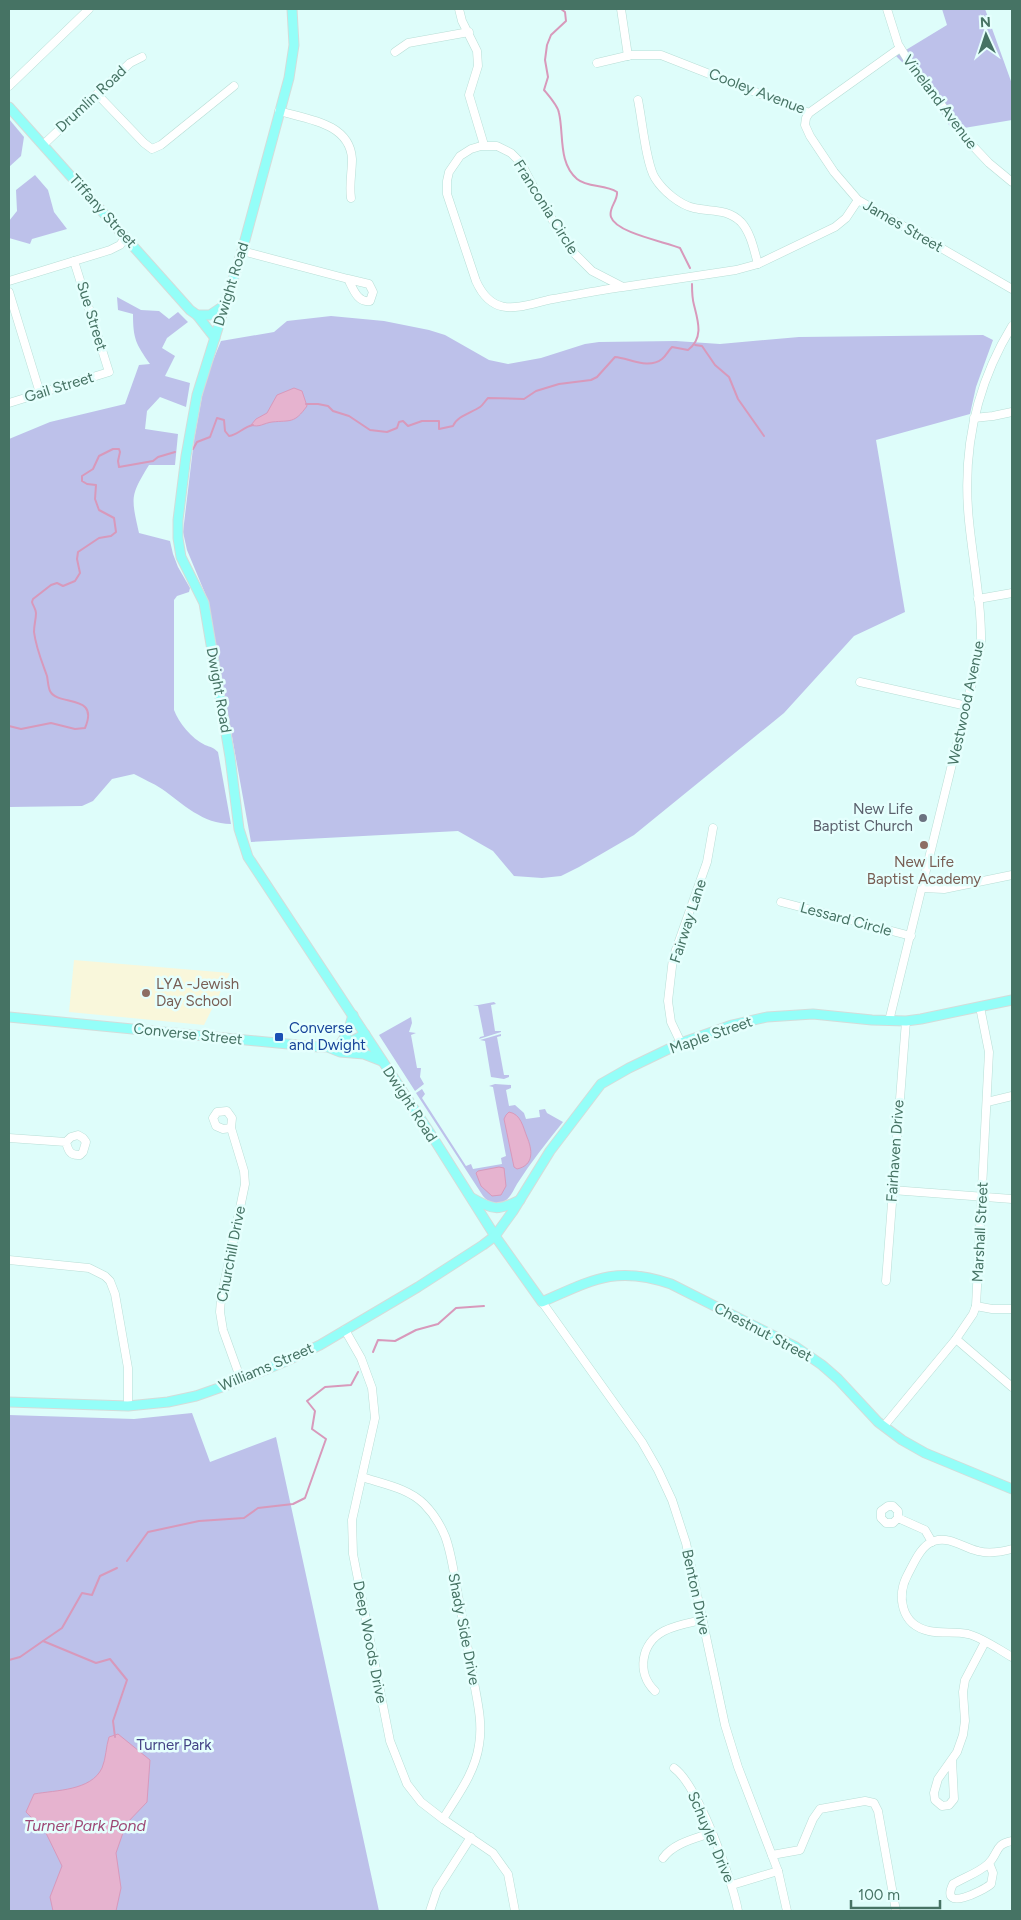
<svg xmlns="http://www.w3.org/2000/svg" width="1021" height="1920" font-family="Figtree,sans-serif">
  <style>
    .education { fill: #f9f7db }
    .green { fill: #bdc1ea }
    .water { fill: #e6b3cf; stroke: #d899bb }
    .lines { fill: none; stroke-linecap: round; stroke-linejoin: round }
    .stream { stroke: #d899bb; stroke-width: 2 }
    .minor-casing { stroke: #b8ded6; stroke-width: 9 }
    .major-casing { stroke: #d3ddda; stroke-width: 11 }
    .minor { stroke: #fff; stroke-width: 8 }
    .major { stroke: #94fef8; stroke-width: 9 }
    .worship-dot { fill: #6b7280; stroke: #e5fffd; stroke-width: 2 }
    .education-dot { fill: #8d6e63; stroke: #e5fffd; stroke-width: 2 }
    .transit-dot { fill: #1a4fb4; stroke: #e5fffd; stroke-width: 2 }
    .labels { text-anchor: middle; stroke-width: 5; stroke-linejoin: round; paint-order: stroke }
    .street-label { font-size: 15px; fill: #467364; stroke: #e5fffd }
    .worship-label { font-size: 15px; fill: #5b616d; stroke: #e5fffd; text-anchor: end }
    .education-label { font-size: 15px; fill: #785e54; stroke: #e5fffd }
    .transit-label { font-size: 15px; fill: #164399; stroke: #e5fffd; text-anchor: start }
    .park-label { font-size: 15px; fill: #444385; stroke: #e5fffd }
    .water-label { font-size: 16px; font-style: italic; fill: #9d4774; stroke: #e5fffd }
  </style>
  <rect width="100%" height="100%" fill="#defdfa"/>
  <!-- education -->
  <path class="education" d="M74,960l156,13 -26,52 -135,-13z"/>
  <!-- green -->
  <g class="green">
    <path d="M942,9h43l27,75v36l-60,10 -27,-45 -29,-29 51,-31z"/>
    <path d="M9,119l15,18 -3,19 -12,11z"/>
    <path d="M35,175l13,15 6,22 13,17 -35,10 -2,5 -21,-6v-17l8,-10 -1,-21z"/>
    <path d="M117,297l24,13 18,1 10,8 9,-7 10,10 -21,16 -5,10 13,8 -10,20 25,7 -4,24 -26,-10 -13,14 -2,18 33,5 -3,31h-26c-19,31 -18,32 -10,68l31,8 3,13 5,13 12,21 -1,4 -12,4 -3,4v110c5,13 17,28 31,35 6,2 9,3 13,7l13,72c-28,0 -48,-20 -69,-35 -9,-6 -19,-10 -28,-15l-22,5 -19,22 -11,5 -73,1v-368l41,-17 75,-18 14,-39 11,-1c-14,-20 -17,-25 -17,-50l-15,-4z"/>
    <path d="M331,316l53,5 45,9 16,5 44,25 19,4 33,-6 44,-14 14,-2 77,-1 44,3 79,-7 184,-2 10,5 -17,47 -6,27 -94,26 29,172 -51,24 -70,77 -150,122 -55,32 -18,9 -19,2 -28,-2 -21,-25 -35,-20 -207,11 -44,-244 -20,-48 -4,-18 11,-92 11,-60 16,-39 53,-9 13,-11z"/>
    <path d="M494,1002l2,2 -5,1 4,26h6v1l-22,7 1,-2 4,-1 -6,-30h-5z"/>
    <path d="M411,1017l1,6 -3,9 7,1 -5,2 6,33h4l-1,9 4,7 -9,7 -36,-56z"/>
    <path d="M501,1034v2l-4,1 7,38h5v2l-5,2 -13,-2 -6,-36 -5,-1z"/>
    <path d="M495,1084l16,1v3l-5,2 3,16 6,-1 9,8 2,6 14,-2 -1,-7 6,-1 2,4 16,9c-16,20 -32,40 -46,62 -4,7 -7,15 -14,18 -8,4 -15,0 -20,-6l-67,-103 6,-4 3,5 -3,4 44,68 5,-2 2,5 29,-5 -1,-6 5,-2 -13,-69 -4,-1z"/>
    <path d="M192,1413l18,49 66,-25 103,474h-370v-496l125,4z"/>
  </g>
  <!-- water -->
  <g class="water">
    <path d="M294,388l8,3 5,15c-13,18 -16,14 -35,16 -8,1 -13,6 -21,3l5,-6 11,-6 10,-18z"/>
    <path d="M509,1112c12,2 14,15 18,25 5,12 8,28 -10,32l-3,-2 -10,-48 2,-4z"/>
    <path d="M499,1167l5,1 2,18 -5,9 -9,1 -11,-10 -5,-13 2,-2z"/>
    <path d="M118,1734l32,26 -3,42 -21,22 -10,29 5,35 -5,23h-63l-3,-14 12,-31 -17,-35 -19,-19 8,-18c22,-4 57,-3 68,-26 4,-9 4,-22 7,-31z"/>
  </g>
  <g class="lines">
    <!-- stream -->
    <g class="stream">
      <path d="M561,9l4,3 1,9 -15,14 -4,10 -2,15 3,17 -4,13c5,6 14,16 15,23 5,21 -1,50 18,66 11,9 28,5 40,13 1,9 -9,16 -6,25 5,16 55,25 69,31l10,20"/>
      <path d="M695,345l7,1 13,19 14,12 9,22 26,37"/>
      <path d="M306,404h12l10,2 5,5 16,5 21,14 17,2 10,-4 2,-6 4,-1 5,5 14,-5h17v8l14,-3c4,-10 18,-13 27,-19 3,-2 5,-6 8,-9l36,1 12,-8 23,-7 32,-4 6,-3 18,-20c14,1 33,13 47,2 4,-3 6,-8 10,-12l16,3c16,-12 10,-29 6,-45 -2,-7 -2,-14 -2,-21"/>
      <path d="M193,449l4,-7 13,-5 7,-19 7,2 1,11 4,5c9,-1 14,-9 24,-11"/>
      <path d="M9,726l12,3 30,-6 24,6 10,-1c15,-35 -27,-21 -35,-37 -2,-4 -2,-10 -3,-15 -5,-14 -11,-28 -13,-44 0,-7 2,-13 2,-19 0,-4 -3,-7 -4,-11l1,-3 18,-14 6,-2 6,3 12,-5 5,-8 -3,-14 1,-7 21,-14 12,-2 5,-4 -2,-14 -15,-8 -4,-11 1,-14 -9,-1 -5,-3v-5l11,-7 6,-13 14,-7h6l1,3 -2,9 1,6 34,-6 5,-4 17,-5"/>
      <path d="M373,1352l5,-12 17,1 21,-11 22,-6 18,-16 28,-2"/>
      <path d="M127,1561l21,-29 51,-11 45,-3 14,-10 35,-4 12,-6 21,-59 -14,-10 3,-18 -8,-10 18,-14 26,-2 7,-13"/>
      <path d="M43,1641l19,-13 20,-35 10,2 8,-19 17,-8"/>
      <path d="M9,1660l11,-3 23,-16 53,22 14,-4 17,21 -14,41 2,16"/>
    </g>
    <defs>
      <g id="minor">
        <path d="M459,9l3,12 15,30 1,15 -9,29 15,50"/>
        <path d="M621,9l7,47"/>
        <path d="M887,9l11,35 13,21 60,79 18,19 23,19"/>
        <path d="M395,52l13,-9 61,-11"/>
        <path d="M597,63l34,-8h30l148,58 91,-65"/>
        <path d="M9,86l80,-77"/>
        <path d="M97,94l47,49 8,6 9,-4 73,-59"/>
        <path d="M638,100c4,19 8,64 17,78 8,13 25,27 39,30 17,4 33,0 47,14 10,11 13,28 17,42"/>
        <path d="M279,111c28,8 71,12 73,48 0,13 -3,26 -1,39"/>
        <path d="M809,113l-3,5 -1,7 5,11 24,36 24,28 154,89"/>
        <path d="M43,145l87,-82 12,-6"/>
        <path d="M242,251l106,28c5,9 9,24 22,22l3,-9 -4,-8 -21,-5"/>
        <path d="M9,281l101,-31 10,-5 6,-8"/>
        <path d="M623,287c-23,3 -47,8 -70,12 -31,6 -59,22 -77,-18l-29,-87v-13l2,-9 11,-16 11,-7 10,-3h16l14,7 10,10 23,44 30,46 18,18 31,16 113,-17 22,-6 77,-37 11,-9 12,-18"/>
        <path d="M9,292l31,101"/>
        <path d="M9,403l100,-31 -35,-111"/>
        <path d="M974,418l19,-2 19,-4"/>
        <path d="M978,599l34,-6"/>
        <path d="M860,682l107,24"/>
        <path d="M923,888l21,1 68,-14"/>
        <path d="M781,902l130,34"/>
        <path d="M889,1021l92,-375c1,-41 -8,-84 -12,-125 -7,-69 7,-136 43,-195"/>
        <path d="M681,1043l-10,-21 -3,-21 5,-43 34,-96 6,-34"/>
        <path d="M987,1102l25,-6"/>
        <path d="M231,1128l-8,1 -7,-3 -3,-8 4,-6 10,-1 5,7 -1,10 13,43 1,13 -24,115 -1,13 3,18 18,50"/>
        <path d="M9,1138l57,4 5,-5 7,-2 5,3 3,4 -3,10 -3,3c-10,1 -12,-5 -14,-13"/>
        <path d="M892,1190l120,9"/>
        <path d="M9,1260l80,8 16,8 5,5 5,13 13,74v38"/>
        <path d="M886,1281l20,-260"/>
        <path d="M542,1302l100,140 16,28 14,30 14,43 39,182 13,42 40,104 9,40"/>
        <path d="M976,1306l16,3h20"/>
        <path d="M345,1330l16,28 11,30 3,30 -23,102 1,34 37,187 17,43 14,18 22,17 50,34 15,21 7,37"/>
        <path d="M956,1339l56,48"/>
        <path d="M884,1426l72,-87 17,-25 3,-8 13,-254 -9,-45"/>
        <path d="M362,1477c21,7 46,11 62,27 9,9 16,20 21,32 7,18 9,40 13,59 5,27 10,55 15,82 4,23 10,45 6,68 -4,28 -22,51 -36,74"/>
        <path d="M898,1518l-5,5h-7l-5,-5v-7l7,-5h5l5,5v7l27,12 7,12"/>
        <path d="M1012,1549c-11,3 -23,5 -34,2 -15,-3 -27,-15 -44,-10 -13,4 -20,22 -26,33 -12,22 -7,51 21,57 13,3 26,0 39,3 15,4 30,15 44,23"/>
        <path d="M655,1691c-19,-18 -14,-48 9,-60 12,-6 25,-8 38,-11"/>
        <path d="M952,1760l2,39 -5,6 -7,1 -7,-6 -1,-7 4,-14 19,-27 6,-17 2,-14 -2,-29 2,-12 20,-38"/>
        <path d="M674,1768c24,17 59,114 64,143"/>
        <path d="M772,1855l28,-5 13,-31 7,-10 45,-8 9,2 4,8 18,100"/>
        <path d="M663,1858c11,-15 31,-19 48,-25"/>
        <path d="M989,1863l4,10 -2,11c-8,7 -52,29 -38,0 12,-7 25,-11 35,-20 11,-10 6,-20 24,-23"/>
        <path d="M732,1885l46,-14"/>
        <path d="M430,1911l7,-21 34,-53"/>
      </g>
      <g id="major">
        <path d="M292,9l2,36 -5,33 -47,173 -45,144 -11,61 -8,64v18l3,19 23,46 26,154 9,72 9,28 184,279 63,100 47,66c50,-22 74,-37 129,-18l125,63 26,18 16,14 40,43 24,18 23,13 87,36"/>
        <path d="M9,107l181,203 7,5h13l15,-10"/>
        <path d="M197,315l18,23"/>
        <path d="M9,1017l310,30c17,1 32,-4 46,-13"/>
        <path d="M340,1045l8,-13 5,-17"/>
        <path d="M330,1048l10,4 24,2 18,7"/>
        <path d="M472,1198c21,12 26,13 48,2"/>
        <path d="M9,1402l119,4 40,-4 28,-6 37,-13 51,-21 36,-17 98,-58 65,-42 12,-9 18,-25 37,-60 51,-67 28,-16 52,-25 51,-18 35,-8 46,-3 59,6 34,1 15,-2 91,-19"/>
      </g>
    </defs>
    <!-- minor casing -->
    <use href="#minor" class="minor-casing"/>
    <!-- major casing -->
    <use href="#major" class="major-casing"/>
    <!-- minor -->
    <use href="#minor" class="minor"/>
    <!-- major -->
    <use href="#major" class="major"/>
  </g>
  <!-- markers -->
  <circle class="worship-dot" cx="923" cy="818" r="5"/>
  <g class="education-dot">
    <circle cx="924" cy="845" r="5"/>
    <circle cx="146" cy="993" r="5"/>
  </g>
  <rect class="transit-dot" x="274" y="1032" width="10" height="10" rx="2.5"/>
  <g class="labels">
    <!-- street labels -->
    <g class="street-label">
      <text transform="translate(757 91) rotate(21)" y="5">Cooley Avenue</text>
      <text transform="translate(91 99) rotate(-43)" y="5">Drumlin Road</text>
      <text transform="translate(940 102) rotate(53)" y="5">Vineland Avenue</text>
      <text transform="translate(546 207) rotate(58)" y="5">Franconia Circle</text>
      <text transform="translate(103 211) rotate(48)" y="5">Tiffany Street</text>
      <text transform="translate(903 226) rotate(30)" y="5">James Street</text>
      <text transform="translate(231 284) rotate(-73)" y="5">Dwight Road</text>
      <text transform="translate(92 316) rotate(73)" y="5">Sue Street</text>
      <text transform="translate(59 387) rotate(-17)" y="5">Gail Street</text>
      <text transform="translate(219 690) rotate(80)" y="5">Dwight Road</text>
      <text transform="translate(966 703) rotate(-78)" y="5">Westwood Avenue</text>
      <text transform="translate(846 919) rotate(15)" y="5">Lessard Circle</text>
      <text transform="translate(688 921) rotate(-72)" y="5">Fairway Lane</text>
      <text transform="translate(188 1034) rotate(6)" y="5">Converse Street</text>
      <text transform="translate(711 1035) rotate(-19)" y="5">Maple Street</text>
      <text transform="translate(410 1104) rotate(57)" y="5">Dwight Road</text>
      <text transform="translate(895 1151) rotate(-86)" y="5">Fairhaven Drive</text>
      <text transform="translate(980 1232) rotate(-87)" y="5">Marshall Street</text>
      <text transform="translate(231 1254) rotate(-79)" y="5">Churchill Drive</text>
      <text transform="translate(763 1332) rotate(28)" y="5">Chestnut Street</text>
      <text transform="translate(266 1367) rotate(-23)" y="5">Williams Street</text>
      <text transform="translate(696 1592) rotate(78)" y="5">Benton Drive</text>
      <text transform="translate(464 1629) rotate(79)" y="5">Shady Side Drive</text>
      <text transform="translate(370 1642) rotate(79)" y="5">Deep Woods Drive</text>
      <text transform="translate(711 1837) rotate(67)" y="5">Schuyler Drive</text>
    </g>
    <!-- worship labels -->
    <g class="worship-label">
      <text x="913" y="814">New Life<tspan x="913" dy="17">Baptist Church</tspan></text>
    </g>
    <!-- education labels -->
    <g class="education-label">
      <text x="924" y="867">New Life<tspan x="924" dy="17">Baptist Academy</tspan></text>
      <text x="156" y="989" text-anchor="start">LYA -Jewish<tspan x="156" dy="17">Day School</tspan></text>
    </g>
    <!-- transit labels -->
    <g class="transit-label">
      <text x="289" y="1033">Converse<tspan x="289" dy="17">and Dwight</tspan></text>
    </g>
    <!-- park labels -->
    <g class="park-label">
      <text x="174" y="1750">Turner Park</text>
    </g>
    <!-- water labels -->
    <g class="water-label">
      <text x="85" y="1831">Turner Park Pond</text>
    </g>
  </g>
  <!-- border -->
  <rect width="1021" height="1920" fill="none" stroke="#467364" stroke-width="20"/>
  <!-- north arrow -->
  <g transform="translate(986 35) rotate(357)" stroke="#e5fffd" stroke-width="4" paint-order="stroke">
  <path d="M0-4L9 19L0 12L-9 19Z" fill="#467364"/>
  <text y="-8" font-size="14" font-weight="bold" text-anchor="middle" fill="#467364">N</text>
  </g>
  <!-- scale -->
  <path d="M851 1900v8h89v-8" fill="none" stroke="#467364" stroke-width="2.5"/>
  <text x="858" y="1900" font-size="15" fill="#467364" stroke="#e5fffd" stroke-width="4" paint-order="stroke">100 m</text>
</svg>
